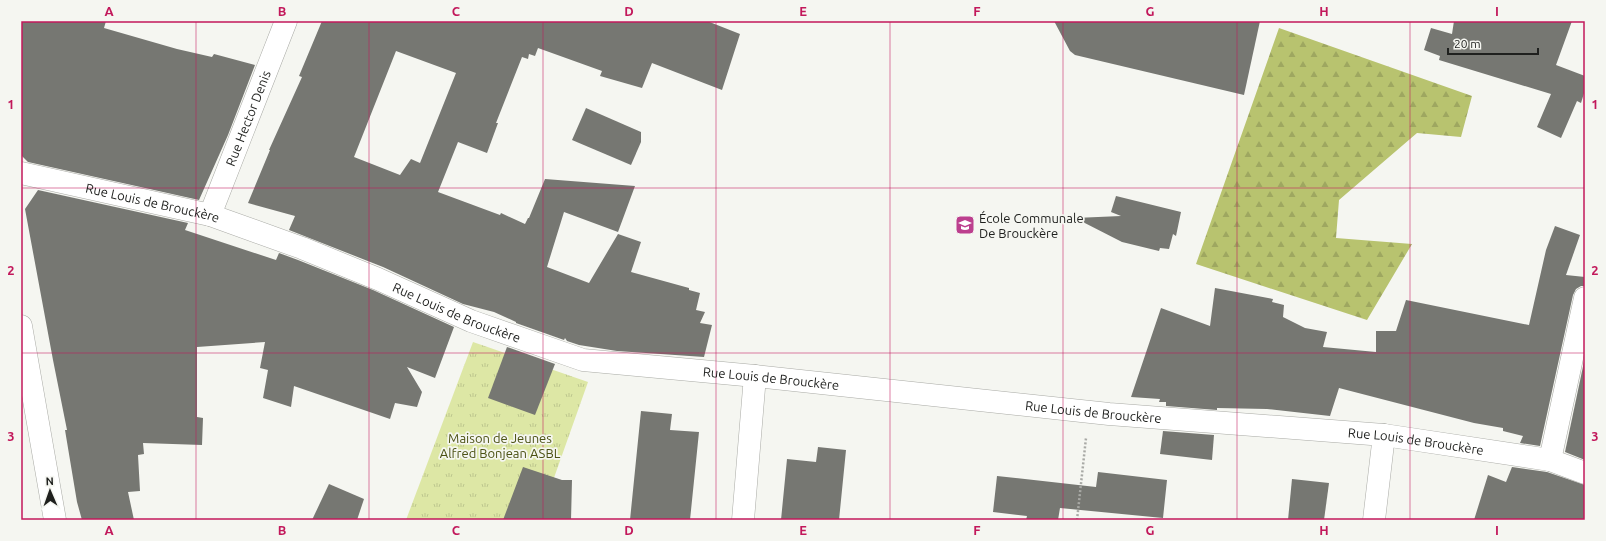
<svg xmlns="http://www.w3.org/2000/svg" width="1606" height="541" font-family="Ubuntu,sans-serif">
  <style>
    .forest { fill: url(#forest-firs) }
    .park { fill: url(#park-tufts) }
    .building { fill: #767772; fill-rule: evenodd }
    .lines { fill: none; stroke-linecap: round; stroke-linejoin: round }
    .minor-casing { stroke: #a9aaa5; stroke-width: 23 }
    .tertiary-casing { stroke: #a9aaa5; stroke-width: 23 }
    .path { stroke: #a8a9a5; stroke-width: 2.5; stroke-dasharray: 2 2; stroke-linecap: butt }
    .minor { stroke: #fff; stroke-width: 22 }
    .tertiary { stroke: #fff; stroke-width: 22 }
    .grid { fill: none; stroke: #c2185b; stroke-width: 1; stroke-opacity: 0.55 }
    .labels { text-anchor: middle; stroke-width: 3.5; stroke-linejoin: round; paint-order: stroke }
    .street-label { font-size: 13px; fill: #1f201e; stroke: #f5f6f1 }
    .poi-label { font-size: 13px; fill: #1f201e; stroke: #f5f6f1; text-anchor: start }
    .park-label { font-size: 13px; fill: #4c5214; stroke: #f5f6f1 }
    .neatline { fill: none; stroke: #c2185b; stroke-width: 1.5 }
    .grid-label { font-size: 13px; text-anchor: middle; font-weight: bold; fill: #c2185b }
  </style>
  <defs>
    <pattern id="forest-firs" width="22" height="20" patternUnits="userSpaceOnUse"><rect width="22" height="20" fill="#b8c36f"/><path d="M5 1l3.5 6h-7zM16 11l3.5 6h-7z" fill="#9ea760"/></pattern>
    <pattern id="park-tufts" width="24" height="20" patternUnits="userSpaceOnUse"><rect width="24" height="20" fill="#dde7a5"/><path d="M3 7l-1-3M5 7V3M7 7l1-3M15 17l-1-3M17 17v-4M19 17l1-3" fill="none" stroke="#bdc68e"/></pattern>
  </defs>
  <rect width="100%" height="100%" fill="#f5f6f1"/>
  <!-- forest -->
  <path class="forest" d="M1279,28l193,68 -11,41 -44,-4 -78,67 -3,38 76,6 -45,76 -171,-56z"/>
  <!-- park -->
  <path class="park" d="M473,342l115,40 -49,138h-133z"/>
  <!-- building -->
  <g class="building">
    <path d="M21,21h85l-2,7 73,21 35,8 2,-3 41,11 -27,70 -29,65 -171,-38 -7,-7z"/>
    <path d="M322,21h385l33,13 -18,56 -70,-27 -10,25 -42,-12 2,-5 -64,-23 -3,8 -6,-2 -1,5 -6,-2 -26,66h2l-11,30 -29,-11 -20,50 62,23 1,-2 24,11 3,-6h1l16,-39 90,7 -17,46 -54,-20 -17,55 42,16 29,-49 23,8 -10,30 58,16v2l11,3 -4,17 9,2 -5,11 12,2 -8,32 -87,-6 -38,-6 -12,-4 -2,-3 -1,2 -48,-17v-1l-22,-10 -31,-8 -80,-37 -94,-37 6,-14 -47,-13 22,-53h-1l33,-73 -3,-1zM396,51l60,22 -36,90 -9,-4 -11,16 -46,-18z"/>
    <path d="M1054,21h206l-16,74 -169,-40 -5,-4z"/>
    <path d="M1454,21h118l-16,44 29,11v14l-4,13 -4,-2 -16,37 -24,-11 14,-33 -112,-34 1,-4 -16,-6 7,-22 21,6z"/>
    <path d="M586,108l55,24v10l-10,23 -59,-25z"/>
    <path d="M38,190l150,33 -3,7 91,30 3,-7 19,7 75,30 81,37 -19,51 -28,-11 15,25 -5,15 -22,-4 -5,16 -96,-33 -3,21 -28,-9 5,-28 -8,-2 5,-26 -68,5v70l6,1 -1,27 -59,-2 1,11 -6,1 2,36 -12,1 6,28h-52l-5,-18 -12,-72h2l-14,-70 -28,-151z"/>
    <path d="M1116,196l65,16 -5,24 -3,-2 -4,15 -9,-1 -1,3 -37,-9 -47,-24 46,-2 -10,-4z"/>
    <path d="M1555,226l25,9 -14,40 19,2v9h-4l-5,3 -3,6 -33,151 -20,-3 3,-7 -20,-5v-3l-29,-5 -135,-35 -9,28 -63,-7 -50,-1v2l-51,-4v-4h-7l1,-3 -29,-2 30,-89 49,18 5,-38 58,11 -1,3 12,3 -1,12 22,11 22,4 -4,15 53,5v-21h20l10,-31 123,25 17,-75z"/>
    <path d="M507,347l48,17 -20,51 -47,-17z"/>
    <path d="M1585,357v103l-20,-8z"/>
    <path d="M641,411l31,3 -2,16 29,2 -9,88h-60z"/>
    <path d="M1163,431l51,4 -2,25 -52,-6z"/>
    <path d="M818,447l28,3 -7,70h-58l6,-61 29,3z"/>
    <path d="M523,467l39,13h10l-1,40h-68z"/>
    <path d="M1512,467l35,5 38,13v35h-111l14,-45 18,7z"/>
    <path d="M1098,472l69,8 -4,38 -103,-10 -2,12h-32l1,-4 -34,-4 4,-36 99,11z"/>
    <path d="M1292,479l37,4 -5,37h-36z"/>
    <path d="M329,484l35,15 -7,21h-45z"/>
  </g>
  <g class="lines">
    <defs>
      <g id="minor">
        <path id="s1" d="M21,173l189,42 92,33 76,31 93,42 112,39 172,16 354,38 275,21 166,25 35,13"/>
        <path id="s2" d="M210,215l76,-194"/>
        <path d="M1550,460l35,-162"/>
        <path d="M743,520l12,-144"/>
        <path d="M1374,520l10,-85"/>
      </g>
      <path id="tertiary" d="M21,326l34,194"/>
    </defs>
    <!-- minor casing -->
    <use href="#minor" class="minor-casing"/>
    <!-- tertiary casing -->
    <use href="#tertiary" class="tertiary-casing"/>
    <!-- path -->
    <path class="path" d="M1077,520l9,-82"/>
    <!-- minor -->
    <use href="#minor" class="minor"/>
    <!-- tertiary -->
    <use href="#tertiary" class="tertiary"/>
  </g>
  <!-- grid -->
  <path class="grid" d="M196,21v499M369,21v499M543,21v499M716,21v499M890,21v499M1063,21v499M1237,21v499M1410,21v499M21,188h1564M21,353h1564"/>
  <!-- icons -->
  <defs>
    <symbol id="school-square" viewBox="-11 -11 22 22"><rect x="-9" y="-9" width="18" height="18" rx="4" fill="#bc3f8e" stroke="#f5f6f1"/><path d="M0-5L7-2L0 1L-7-2ZM-4 1L0 2.5L4 1V4Q0 6-4 4Z" fill="#fff"/></symbol>
  </defs>
  <g fill-rule="evenodd">
    <use href="#school-square" x="954" y="214" width="22" height="22"/>
  </g>
  <g class="labels">
    <!-- street labels -->
    <g class="street-label">
      <text dy="5" stroke="none"><textPath href="#s2" startOffset="104">Rue Hector Denis</textPath></text>
      <text dy="5" stroke="none"><textPath href="#s1" startOffset="135">Rue Louis de Brouckère</textPath></text>
      <text dy="5" stroke="none"><textPath href="#s1" startOffset="459">Rue Louis de Brouckère</textPath></text>
      <text dy="5" stroke="none"><textPath href="#s1" startOffset="783">Rue Louis de Brouckère</textPath></text>
      <text dy="5" stroke="none"><textPath href="#s1" startOffset="1107">Rue Louis de Brouckère</textPath></text>
      <text dy="5" stroke="none"><textPath href="#s1" startOffset="1431">Rue Louis de Brouckère</textPath></text>
    </g>
    <!-- poi labels -->
    <g class="poi-label">
      <text x="979" y="223">École Communale<tspan x="979" dy="15">De Brouckère</tspan></text>
    </g>
    <!-- park labels -->
    <g class="park-label">
      <text x="500" y="443">Maison de Jeunes<tspan x="500" dy="15">Alfred Bonjean ASBL</tspan></text>
    </g>
  </g>
  <!-- border -->
  <rect width="1606" height="541" fill="none" stroke="#f5f6f1" stroke-width="44"/>
  <!-- north arrow -->
  <g transform="translate(50 491) rotate(358)" stroke="#f5f6f1" stroke-width="3" paint-order="stroke">
  <path d="M0-3L7 15L0 10L-7 15Z" fill="#1f201e"/>
  <text y="-6" font-size="11" font-weight="bold" text-anchor="middle" fill="#1f201e">N</text>
  </g>
  <!-- scale -->
  <path d="M1448 48v6h90v-6" fill="none" stroke="#1f201e" stroke-width="2"/>
  <text x="1454" y="48" font-size="12" fill="#1f201e" stroke="#f5f6f1" stroke-width="3" paint-order="stroke">20 m</text>
  <rect x="22" y="22" width="1562" height="497" class="neatline"/>
  <g class="grid-label">
    <text x="109" y="16">A</text>
    <text x="282" y="16">B</text>
    <text x="456" y="16">C</text>
    <text x="629" y="16">D</text>
    <text x="803" y="16">E</text>
    <text x="977" y="16">F</text>
    <text x="1150" y="16">G</text>
    <text x="1324" y="16">H</text>
    <text x="1497" y="16">I</text>
    <text x="11" y="109">1</text>
    <text x="1595" y="109">1</text>
    <text x="11" y="275">2</text>
    <text x="1595" y="275">2</text>
    <text x="11" y="441">3</text>
    <text x="1595" y="441">3</text>
    <text x="109" y="535">A</text>
    <text x="282" y="535">B</text>
    <text x="456" y="535">C</text>
    <text x="629" y="535">D</text>
    <text x="803" y="535">E</text>
    <text x="977" y="535">F</text>
    <text x="1150" y="535">G</text>
    <text x="1324" y="535">H</text>
    <text x="1497" y="535">I</text>
  </g>
</svg>
